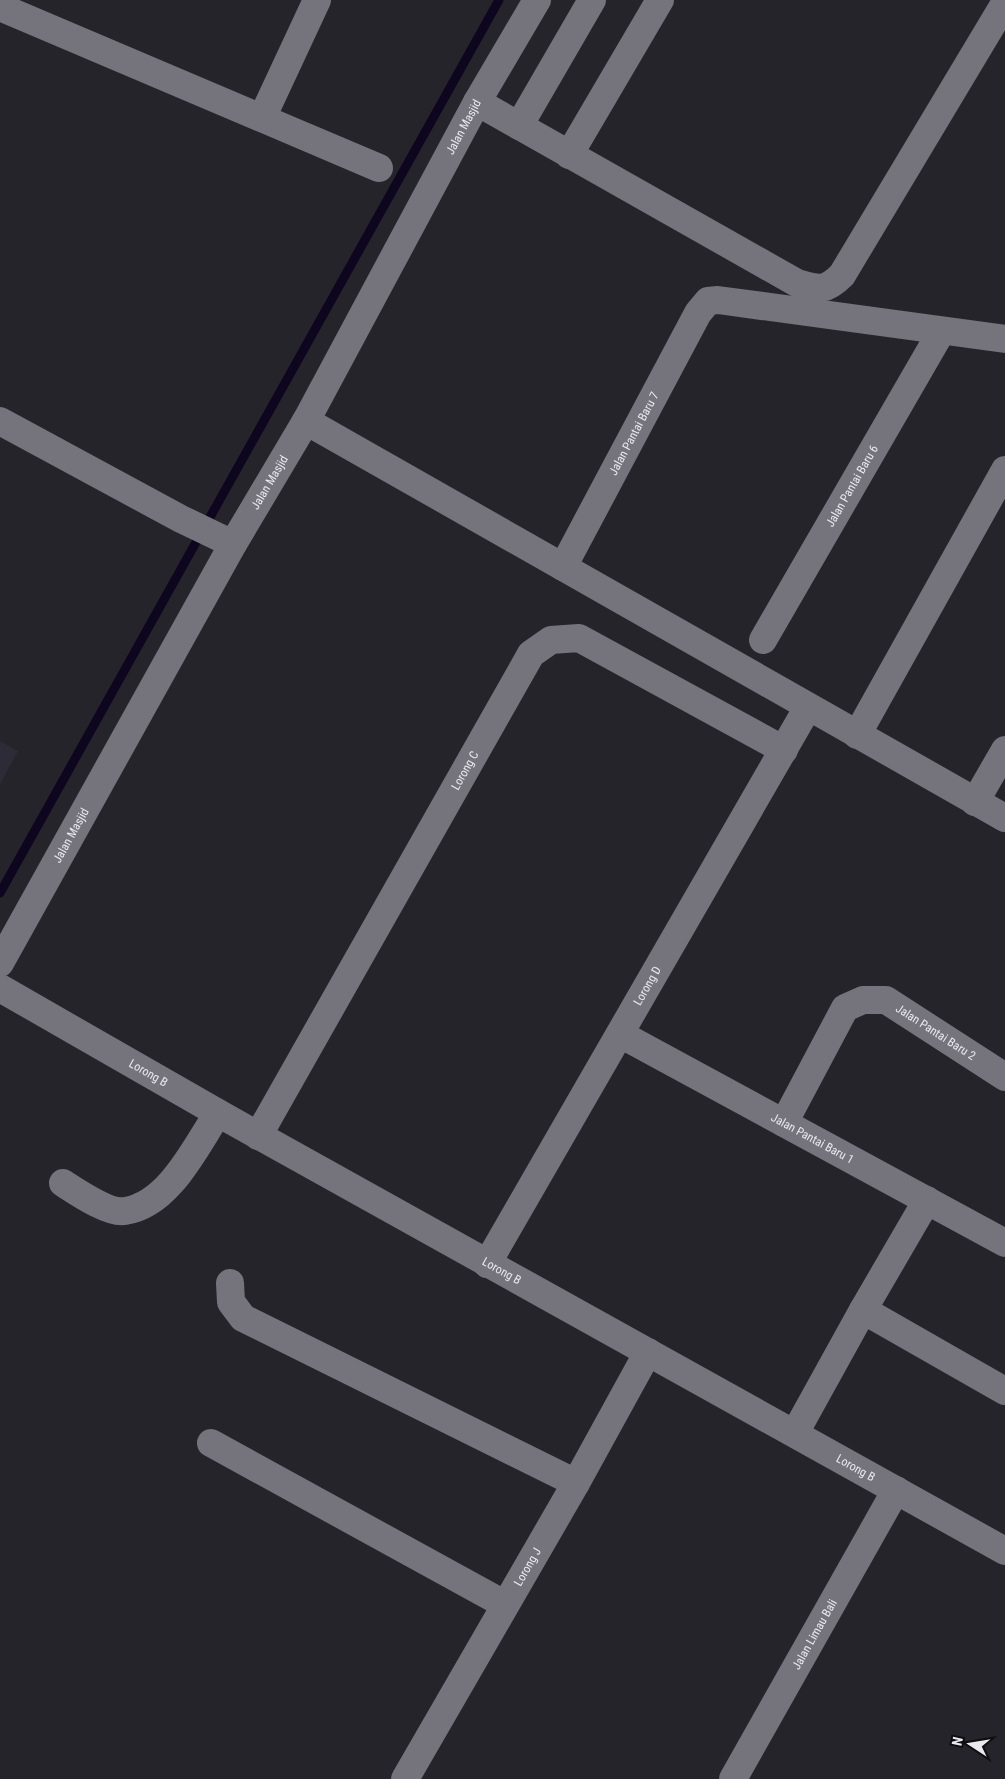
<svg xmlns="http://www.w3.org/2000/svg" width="1005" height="1779" font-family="'Roboto Condensed',sans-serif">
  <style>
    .built { fill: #2e2b38 }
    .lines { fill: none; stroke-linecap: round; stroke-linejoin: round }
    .stream { stroke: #0e061e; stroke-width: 9 }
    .minor { stroke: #75737c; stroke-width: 28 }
    .labels { text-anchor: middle; stroke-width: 5; stroke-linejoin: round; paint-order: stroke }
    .street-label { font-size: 12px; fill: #eae9ee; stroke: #0e0e11 }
  </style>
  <rect width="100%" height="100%" fill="#26242b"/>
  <!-- built -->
  <path class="built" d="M0,741l18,10 -18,33z"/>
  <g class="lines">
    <!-- stream -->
    <path class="stream" d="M0,893l499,-893"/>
    <!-- minor -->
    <g class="minor">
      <path d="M0,7l379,161"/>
      <path d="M477,102l320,181c22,6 28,9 45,-8l163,-272"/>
      <path d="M262,118l55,-118"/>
      <path d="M519,126l73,-126"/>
      <path d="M569,155l91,-155"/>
      <path d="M0,421l181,98 52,25"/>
      <path d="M306,421l699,397"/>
      <path id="s1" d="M563,567l135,-254 10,-12 10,-1 287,39"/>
      <path id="s2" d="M763,640l178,-308"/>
      <path d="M857,735l148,-265"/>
      <path d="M975,802l30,-52"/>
      <path id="s3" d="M0,963l233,-419 73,-123 171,-319 60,-102"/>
      <path id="s4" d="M0,988l218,125 787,438"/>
      <path id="s5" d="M620,1034l385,209"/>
      <path id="s6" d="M784,1123l61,-115 18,-8h23l119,77"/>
      <path id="s7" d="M258,1136l273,-482 20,-14 28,-2 205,112"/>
      <path d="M63,1183c14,9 46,31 62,28 44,-6 71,-65 93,-98"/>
      <path id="s8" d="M487,1264l321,-557"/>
      <path d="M230,1283l1,19 12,16 333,165"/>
      <path d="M863,1310l142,81"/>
      <path d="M795,1433l68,-123 64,-110"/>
      <path d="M211,1443l293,161"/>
      <path id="s9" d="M405,1779l171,-296 72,-131"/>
      <path id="s10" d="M733,1779l163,-289"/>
    </g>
  </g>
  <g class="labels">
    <!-- street labels -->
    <g class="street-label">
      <text dy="4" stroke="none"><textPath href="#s3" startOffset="956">Jalan Masjid</textPath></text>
      <text dy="4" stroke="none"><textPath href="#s1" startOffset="151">Jalan Pantai Baru 7</textPath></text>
      <text dy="4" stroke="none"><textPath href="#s3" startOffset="551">Jalan Masjid</textPath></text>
      <text dy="4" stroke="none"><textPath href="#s2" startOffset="178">Jalan Pantai Baru 6</textPath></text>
      <text dy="4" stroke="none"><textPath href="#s7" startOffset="420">Lorong C</textPath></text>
      <text dy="4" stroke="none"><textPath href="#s3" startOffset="146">Jalan Masjid</textPath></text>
      <text dy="4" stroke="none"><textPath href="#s8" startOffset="321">Lorong D</textPath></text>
      <text dy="4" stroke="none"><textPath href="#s6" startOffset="232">Jalan Pantai Baru 2</textPath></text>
      <text dy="4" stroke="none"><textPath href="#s4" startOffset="171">Lorong B</textPath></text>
      <text dy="4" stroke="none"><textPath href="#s5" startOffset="219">Jalan Pantai Baru 1</textPath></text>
      <text dy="4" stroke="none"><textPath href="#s4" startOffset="576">Lorong B</textPath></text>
      <text dy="4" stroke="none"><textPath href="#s4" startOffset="981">Lorong B</textPath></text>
      <text dy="4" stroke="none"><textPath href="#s9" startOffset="245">Lorong J</textPath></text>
      <text dy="4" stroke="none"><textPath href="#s10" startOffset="166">Jalan Limau Bali</textPath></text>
    </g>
  </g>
  <!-- north arrow -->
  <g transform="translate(970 1744) rotate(282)" stroke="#0e0e11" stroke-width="4" paint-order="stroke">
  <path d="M0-4L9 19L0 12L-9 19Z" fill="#eae9ee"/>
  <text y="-8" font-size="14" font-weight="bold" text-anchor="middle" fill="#eae9ee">N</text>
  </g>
</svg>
